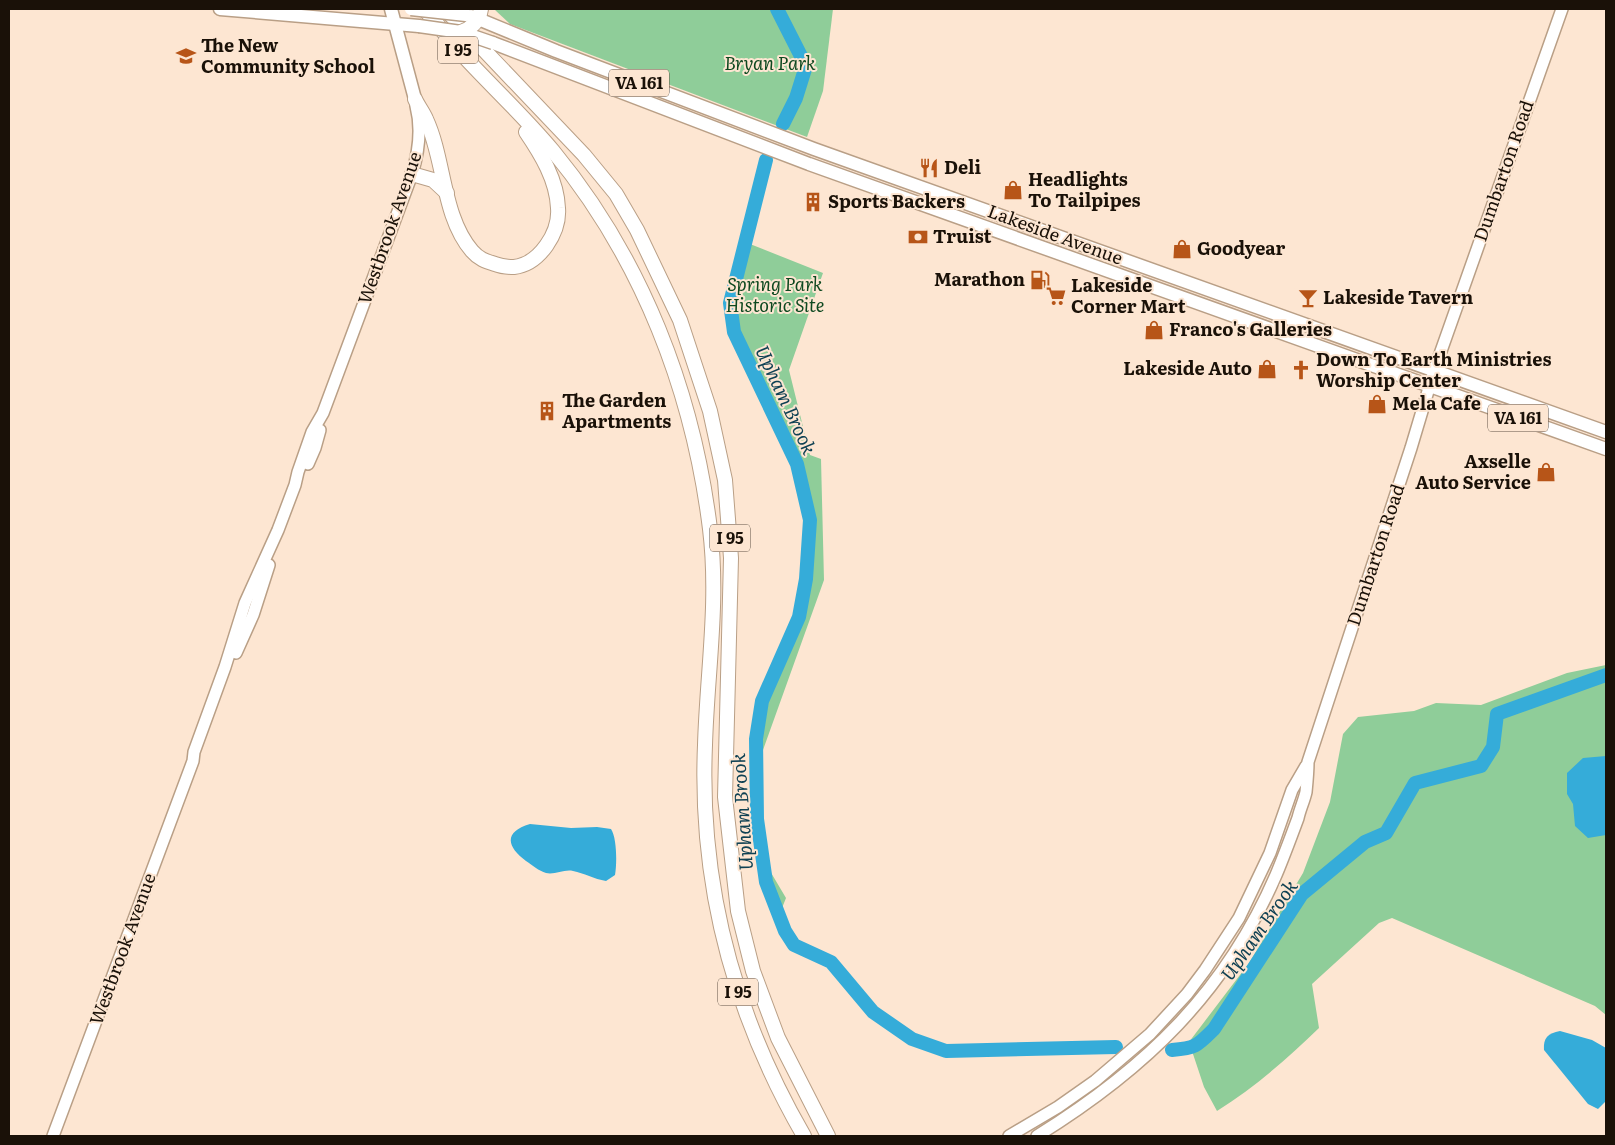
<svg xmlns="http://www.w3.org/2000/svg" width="1615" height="1145" font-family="Literata,serif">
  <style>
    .green { fill: #8fcd99 }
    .water { fill: #35acd9 }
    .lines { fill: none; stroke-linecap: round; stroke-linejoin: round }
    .river { stroke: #35acd9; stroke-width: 14 }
    .secondary-casing { stroke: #b99f86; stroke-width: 14 }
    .primary-casing { stroke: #b99f86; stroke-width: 15 }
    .highway-casing { stroke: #b99f86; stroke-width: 16 }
    .secondary { stroke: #fff; stroke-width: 11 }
    .primary { stroke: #fff; stroke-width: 12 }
    .highway { stroke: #fff; stroke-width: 14 }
    .primary-bridge-casing { stroke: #b99f86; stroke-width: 15; stroke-linecap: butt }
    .highway-bridge-casing { stroke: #b99f86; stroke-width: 16; stroke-linecap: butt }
    .primary-bridge { stroke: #fff; stroke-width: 12 }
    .highway-bridge { stroke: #fff; stroke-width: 14 }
    .labels { text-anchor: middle; stroke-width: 4; stroke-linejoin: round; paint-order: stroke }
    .shield { fill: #fde6d2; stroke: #5e5145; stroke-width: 1 }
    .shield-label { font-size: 16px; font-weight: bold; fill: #1a1108 }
    .poi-label { font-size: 18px; font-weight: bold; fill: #1a1108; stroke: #fde6d2; text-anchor: start }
    .park-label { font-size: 18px; font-style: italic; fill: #0d481f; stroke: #fde6d2 }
    .street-label { font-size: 18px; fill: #1a1108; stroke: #fde6d2 }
    .water-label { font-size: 19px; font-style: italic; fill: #0f4153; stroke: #fde6d2 }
  </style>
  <rect width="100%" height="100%" fill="#fde6d2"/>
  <!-- green -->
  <g class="green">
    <path d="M494,9h339l-10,82 -16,46 -297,-113z"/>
    <path d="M750,244l73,29 -34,97 21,85 11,4 3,121 -66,184 2,62 4,24 6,21 16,27 -6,15 -6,-7 -5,-14 -13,-56 -4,-84 4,-35 15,-40 31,-56 7,-25 1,-27 -4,-43 4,-22 -13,-39 -17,-31 -12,-38 -12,-18 -25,-46 1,-15 14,-52z"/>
    <path d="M1606,665v350l-11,-9 -203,-88 -13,5 -67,61 7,44c-32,31 -64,59 -102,83l-13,-24 -15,-45 60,-79 54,-90 27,-71 13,-68 15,-17 56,-6 22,-8 45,2 86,-32z"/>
  </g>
  <!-- water -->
  <g class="water">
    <path d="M1606,756v79l-18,3 -13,-12 -2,-22 -6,-10v-21l16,-15z"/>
    <path d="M530,824l41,4 26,-1 14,2c6,9 6,35 4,46l-9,6c-12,-2 -22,-8 -33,-10 -9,-2 -18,4 -27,2 -7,-2 -14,-8 -20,-12 -19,-14 -23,-29 4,-37z"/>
    <path d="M1560,1031l32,9 14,8v53l-8,8 -10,-5 -44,-54c-1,-12 4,-17 16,-19z"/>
  </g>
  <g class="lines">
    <!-- river -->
    <g class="river">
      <path d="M777,9l29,57 -10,32 -13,26"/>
      <path d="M766,160l-36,143 4,29 63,132 13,56 -4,59 -7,38 -37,84 -6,38 1,80 9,63 19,49 9,14 37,17 42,50 39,27 34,12 170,-4"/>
      <path d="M1172,1050c24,-2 25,-4 42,-21l88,-135 63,-52 21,-9 29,-50 66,-17 12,-19 4,-33 109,-39"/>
    </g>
    <defs>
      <g id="secondary">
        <path d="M308,464l7,-16 5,-18"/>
        <path d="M236,653l17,-38 16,-50"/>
        <path d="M53,1136l140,-375 1,-9 31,-85 20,-64 33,-73 17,-45 3,-13 14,-40 11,-19 89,-239c7,-23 10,-45 4,-68"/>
        <path d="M1009,1136l49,-29 37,-26 55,-47 37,-40 18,-24 34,-52 31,-65 22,-63 14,-24"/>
        <path d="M1037,1136c108,-67 188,-143 239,-261 8,-19 15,-38 22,-57 2,-9 6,-17 8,-26 1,-10 2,-20 2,-30l103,-314 23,-77 128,-362"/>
      </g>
      <g id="primary">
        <path d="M220,9l199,17"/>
        <path d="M391,9l24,90"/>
        <path d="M471,16l85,35 258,98 792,283"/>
        <path d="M493,43l316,121 797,285"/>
      </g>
      <g id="highway">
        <path d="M424,9c13,13 23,29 36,43 30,33 64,64 93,99 89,108 140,240 157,378 9,73 -3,144 -5,216 -6,141 29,270 99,391"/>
        <path d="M445,9l139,146 32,39 21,36 43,90 30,91 15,69 6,78 -6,239 13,114 15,60 25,67 50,98"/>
        <path d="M474,24l5,-6 2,-9"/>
        <path d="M415,99c3,7 8,13 11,20 19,41 16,97 46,132 7,8 13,10 23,13 5,2 13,3 19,3 26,-3 46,-35 44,-59 -1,-28 -17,-54 -32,-76"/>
        <path d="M412,174l21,6 14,13"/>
      </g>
    </defs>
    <!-- secondary casing -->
    <use href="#secondary" class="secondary-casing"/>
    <!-- primary casing -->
    <use href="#primary" class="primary-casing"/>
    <!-- highway casing -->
    <use href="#highway" class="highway-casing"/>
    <!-- secondary -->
    <use href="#secondary" class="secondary"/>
    <!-- primary -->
    <use href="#primary" class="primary"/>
    <!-- highway -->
    <use href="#highway" class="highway"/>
    <defs>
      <g id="primary-bridge">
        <path d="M411,9l55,6"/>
        <path d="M419,26l42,6 32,11"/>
      </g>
      <path id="highway-bridge" d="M461,32l7,-3 6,-5"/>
    </defs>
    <!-- primary-bridge casing -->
    <use href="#primary-bridge" class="primary-bridge-casing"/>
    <!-- highway-bridge casing -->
    <use href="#highway-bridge" class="highway-bridge-casing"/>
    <!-- primary-bridge -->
    <use href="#primary-bridge" class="primary-bridge"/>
    <!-- highway-bridge -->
    <use href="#highway-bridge" class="highway-bridge"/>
  </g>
  <!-- icons -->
  <defs>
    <symbol id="school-bare" viewBox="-9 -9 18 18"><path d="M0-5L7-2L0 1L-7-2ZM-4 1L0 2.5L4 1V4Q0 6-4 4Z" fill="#b75518" stroke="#fde6d2" stroke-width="2.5" paint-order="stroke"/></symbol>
    <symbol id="restaurant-bare" viewBox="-9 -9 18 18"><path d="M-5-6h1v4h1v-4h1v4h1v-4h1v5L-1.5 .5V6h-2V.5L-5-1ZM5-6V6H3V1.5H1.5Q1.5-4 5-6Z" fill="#b75518" stroke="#fde6d2" stroke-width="2.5" paint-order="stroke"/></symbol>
    <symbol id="shop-bare" viewBox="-9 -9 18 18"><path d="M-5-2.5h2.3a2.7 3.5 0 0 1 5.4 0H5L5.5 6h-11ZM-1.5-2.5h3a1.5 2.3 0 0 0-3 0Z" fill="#b75518" stroke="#fde6d2" stroke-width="2.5" paint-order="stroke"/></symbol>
    <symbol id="building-bare" viewBox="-9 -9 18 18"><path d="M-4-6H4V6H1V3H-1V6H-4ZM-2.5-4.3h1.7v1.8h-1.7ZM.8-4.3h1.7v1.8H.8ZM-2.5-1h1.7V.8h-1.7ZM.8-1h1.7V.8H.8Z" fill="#b75518" stroke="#fde6d2" stroke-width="2.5" paint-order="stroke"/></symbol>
    <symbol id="bank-bare" viewBox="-9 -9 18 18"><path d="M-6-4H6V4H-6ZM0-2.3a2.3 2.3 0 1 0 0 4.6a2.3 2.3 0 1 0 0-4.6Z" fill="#b75518" stroke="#fde6d2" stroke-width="2.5" paint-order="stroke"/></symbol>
    <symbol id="fuel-bare" viewBox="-9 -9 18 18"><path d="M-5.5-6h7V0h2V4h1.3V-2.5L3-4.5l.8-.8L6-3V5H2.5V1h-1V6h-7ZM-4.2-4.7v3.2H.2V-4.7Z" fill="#b75518" stroke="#fde6d2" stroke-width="2.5" paint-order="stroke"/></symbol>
    <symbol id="supermarket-bare" viewBox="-9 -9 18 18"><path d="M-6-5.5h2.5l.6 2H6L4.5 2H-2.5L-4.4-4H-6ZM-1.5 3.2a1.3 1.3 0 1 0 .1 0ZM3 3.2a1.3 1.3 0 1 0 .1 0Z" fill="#b75518" stroke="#fde6d2" stroke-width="2.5" paint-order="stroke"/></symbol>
    <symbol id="bar-bare" viewBox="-9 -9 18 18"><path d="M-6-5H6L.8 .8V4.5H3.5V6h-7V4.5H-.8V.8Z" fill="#b75518" stroke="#fde6d2" stroke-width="2.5" paint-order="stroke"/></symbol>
    <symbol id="church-bare" viewBox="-9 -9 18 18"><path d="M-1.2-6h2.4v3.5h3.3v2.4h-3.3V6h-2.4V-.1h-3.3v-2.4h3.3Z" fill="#b75518" stroke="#fde6d2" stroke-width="2.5" paint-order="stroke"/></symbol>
  </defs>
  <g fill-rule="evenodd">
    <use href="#school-bare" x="172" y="42" width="28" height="28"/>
    <use href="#restaurant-bare" x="915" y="154" width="28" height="28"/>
    <use href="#shop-bare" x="999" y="176" width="28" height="28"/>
    <use href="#building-bare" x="799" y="188" width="28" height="28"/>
    <use href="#bank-bare" x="904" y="223" width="28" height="28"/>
    <use href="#shop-bare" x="1168" y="235" width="28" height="28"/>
    <use href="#fuel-bare" x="1026" y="266" width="28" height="28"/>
    <use href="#supermarket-bare" x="1042" y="282" width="28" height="28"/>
    <use href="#bar-bare" x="1294" y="284" width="28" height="28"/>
    <use href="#shop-bare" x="1140" y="316" width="28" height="28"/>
    <use href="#shop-bare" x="1253" y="355" width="28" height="28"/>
    <use href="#church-bare" x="1287" y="356" width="28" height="28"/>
    <use href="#shop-bare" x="1363" y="390" width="28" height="28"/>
    <use href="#building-bare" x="533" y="397" width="28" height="28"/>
    <use href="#shop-bare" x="1532" y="458" width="28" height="28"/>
  </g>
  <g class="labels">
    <!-- shield labels -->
    <g class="shield">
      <rect x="438" y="36.5" width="40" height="27" rx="4"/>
      <rect x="609" y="69.5" width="60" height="27" rx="4"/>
      <rect x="1488" y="404.5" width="60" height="27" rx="4"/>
      <rect x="710" y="524.5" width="40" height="27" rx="4"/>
      <rect x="718" y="978.5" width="40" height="27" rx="4"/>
    </g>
    <g class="shield-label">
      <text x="458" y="56">I 95</text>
      <text x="639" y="89">VA 161</text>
      <text x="1518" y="424">VA 161</text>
      <text x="730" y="544">I 95</text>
      <text x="738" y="998">I 95</text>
    </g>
    <!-- poi labels -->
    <g class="poi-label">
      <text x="201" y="52">The New<tspan x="201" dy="21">Community School</tspan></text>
      <text x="944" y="174">Deli</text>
      <text x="1028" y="186">Headlights<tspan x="1028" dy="21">To Tailpipes</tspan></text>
      <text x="828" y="208">Sports Backers</text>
      <text x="933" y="243">Truist</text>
      <text x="1197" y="255">Goodyear</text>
      <text x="1025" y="286" text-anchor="end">Marathon</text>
      <text x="1071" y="292">Lakeside<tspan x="1071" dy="21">Corner Mart</tspan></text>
      <text x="1323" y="304">Lakeside Tavern</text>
      <text x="1169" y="336">Franco's Galleries</text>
      <text x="1316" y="366">Down To Earth Ministries<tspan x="1316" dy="21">Worship Center</tspan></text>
      <text x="1252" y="375" text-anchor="end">Lakeside Auto</text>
      <text x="562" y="407">The Garden<tspan x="562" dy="21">Apartments</tspan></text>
      <text x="1392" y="410">Mela Cafe</text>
      <text x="1531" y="468" text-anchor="end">Axselle<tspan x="1531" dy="21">Auto Service</tspan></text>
    </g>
    <!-- park labels -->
    <g class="park-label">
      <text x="770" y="70">Bryan Park</text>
      <text x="775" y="291">Spring Park<tspan x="775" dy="21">Historic Site</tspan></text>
    </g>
    <!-- street labels -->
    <g class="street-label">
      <text transform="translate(1504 171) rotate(-71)" y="6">Dumbarton Road</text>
      <text transform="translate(390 228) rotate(-71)" y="6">Westbrook Avenue</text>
      <text transform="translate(1055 235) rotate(20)" y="6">Lakeside Avenue</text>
      <text transform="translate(1376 555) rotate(-72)" y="6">Dumbarton Road</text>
      <text transform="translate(123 949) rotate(-70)" y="6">Westbrook Avenue</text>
    </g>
    <!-- water labels -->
    <g class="water-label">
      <text transform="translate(786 400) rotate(65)" y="7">Upham Brook</text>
      <text transform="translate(742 812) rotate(-94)" y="7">Upham Brook</text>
      <text transform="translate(1259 930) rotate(-55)" y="7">Upham Brook</text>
    </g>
  </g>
  <!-- border -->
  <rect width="1615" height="1145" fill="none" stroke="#1a1108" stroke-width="20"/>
</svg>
